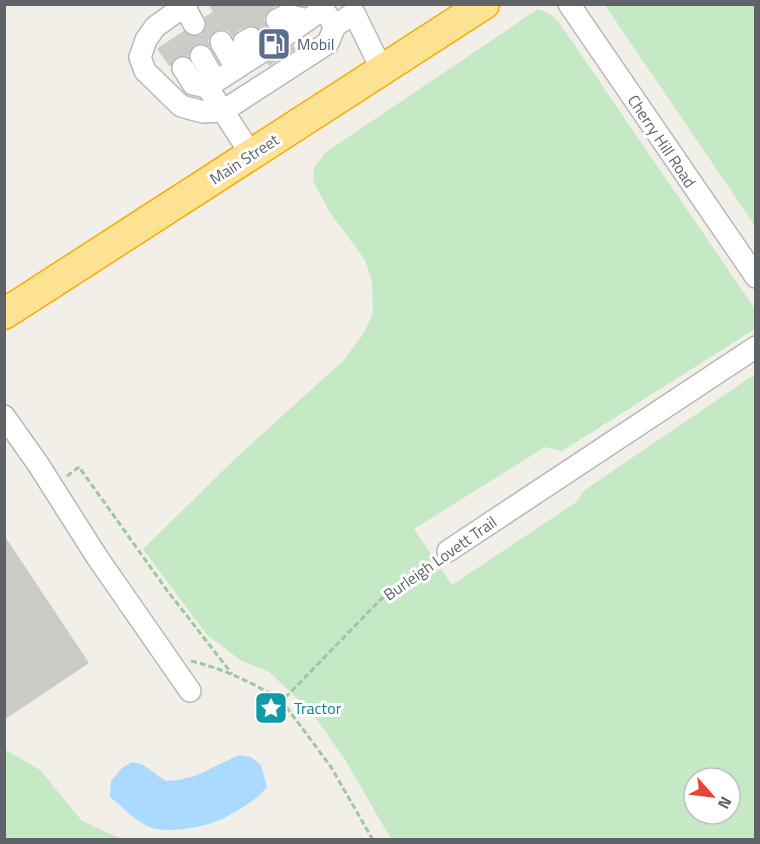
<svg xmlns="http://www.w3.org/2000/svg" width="760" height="844" font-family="'Titillium Web',sans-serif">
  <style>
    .green { fill: #c5e8c5; fill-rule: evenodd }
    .water { fill: #aadaff }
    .building { fill: #cccac5 }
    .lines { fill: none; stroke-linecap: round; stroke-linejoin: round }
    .minor-tunnel { stroke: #ccccc8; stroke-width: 21; stroke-dasharray: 21 10; stroke-linecap: butt }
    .minor-casing { stroke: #b5b8bc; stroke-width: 24 }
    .highway-casing { stroke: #f9ab00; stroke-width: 33 }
    .path { stroke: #9cc7a9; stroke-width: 3; stroke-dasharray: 6 3; stroke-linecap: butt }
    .minor { stroke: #fff; stroke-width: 21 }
    .highway { stroke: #fde293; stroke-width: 30 }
    .labels { text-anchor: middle; stroke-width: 6; stroke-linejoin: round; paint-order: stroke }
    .service-label { font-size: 16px; fill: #4e5e75; stroke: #fff; text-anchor: start }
    .street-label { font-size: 16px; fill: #5f6368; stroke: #fff }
    .culture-label { font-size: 16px; fill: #0d838f; stroke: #fff; text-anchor: start }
  </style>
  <rect width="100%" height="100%" fill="#f1efe8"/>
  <!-- green -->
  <g class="green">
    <path d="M605,5h150v221z"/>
    <path d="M538,9l12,5 8,7 197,288v20l-193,122 -17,-4 -131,82 38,56 123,-82 10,-13 170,-116v465h-364l-47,-81 -34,-48 -41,-38 -27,-11 -35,-26 -64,-86 94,-92 107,-97 20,-27 9,-20 -1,-31 -7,-22 -36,-49 -16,-30 1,-13 12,-16zM694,778h36v36h-36z"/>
    <path d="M4,749l36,21 42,51 40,18h-117z"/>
  </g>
  <!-- water -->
  <path class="water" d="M239,755l12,2 10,8 6,22c-9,13 -40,31 -55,36 -15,5 -44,10 -60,5 -15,-5 -29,-21 -42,-31l1,-16 11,-13 10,-6 11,3 23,16 12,-1 17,-4z"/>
  <!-- building -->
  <g class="building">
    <path d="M208,4h71l-12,9 -3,6 1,6 5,5 4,2 -1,5 2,5 5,4 7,2 6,-3 3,4 -27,17 -2,-3 5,-5 1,-6 -3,-6 -7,-5 -1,-9 -4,-5 -6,-2 -7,2 -8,4 -4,6 -5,-6 -8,-2 -6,2 -4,4 -2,6 2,6 -8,-4 -7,2 -5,5 -2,7 -6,-2 -5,2 -5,5 -1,5 -13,-19 26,-17 4,4 5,2 8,-2 4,-4 2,-6 -2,-8 8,-5z"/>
    <path d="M4,535l85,128 -85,57z"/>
  </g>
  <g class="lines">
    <!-- minor-tunnel -->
    <g class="minor-tunnel">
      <path d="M205,17l16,25"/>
      <path d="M184,31l17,25"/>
      <path d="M251,38l26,-18"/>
      <path d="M166,43l17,25"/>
      <path d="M260,53l26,-18"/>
    </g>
    <defs>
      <g id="minor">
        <path d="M187,4l-32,23 -9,13 -6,17 5,14 36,35 22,6 20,-1 -16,-24 53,-34"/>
        <path d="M569,4l187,273"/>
        <path d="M184,6l10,18"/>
        <path d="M277,20l10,-5 20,5"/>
        <path d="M286,35l37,-26 12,17"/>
        <path d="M221,42l15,26"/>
        <path d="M201,56l14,25"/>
        <path d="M240,65l4,-23 7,-4"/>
        <path d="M183,68l10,16 14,3"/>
        <path d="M251,154l-28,-43 105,-68 7,-17 19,-13 28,57"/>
        <path d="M4,416l34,48 59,93 93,134"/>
        <path d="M448,551l308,-204"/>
      </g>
      <path id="highway" d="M4,314l480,-310"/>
    </defs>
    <!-- minor casing -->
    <use href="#minor" class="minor-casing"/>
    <!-- highway casing -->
    <use href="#highway" class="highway-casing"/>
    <!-- path -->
    <g class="path">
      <path d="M67,476l12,-9 87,122 66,85"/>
      <path d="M191,661c33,8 63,22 91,40"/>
      <path d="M373,840l-42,-73 -49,-66 99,-102 53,-39"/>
    </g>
    <!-- minor -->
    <use href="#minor" class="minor"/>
    <!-- highway -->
    <use href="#highway" class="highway"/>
  </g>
  <!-- icons -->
  <defs>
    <symbol id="fuel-square" viewBox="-11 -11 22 22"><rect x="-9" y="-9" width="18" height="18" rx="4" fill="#5c6f8a" stroke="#fff"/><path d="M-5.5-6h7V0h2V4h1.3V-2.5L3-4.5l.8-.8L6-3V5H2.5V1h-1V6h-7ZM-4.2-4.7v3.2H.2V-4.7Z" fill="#fff"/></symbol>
    <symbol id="sight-square" viewBox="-11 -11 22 22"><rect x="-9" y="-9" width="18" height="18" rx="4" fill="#0f9aa8" stroke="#fff"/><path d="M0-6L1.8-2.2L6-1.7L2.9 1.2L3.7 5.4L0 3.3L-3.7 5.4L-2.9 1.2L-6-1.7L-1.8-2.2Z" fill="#fff"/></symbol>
  </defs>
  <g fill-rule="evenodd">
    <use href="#fuel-square" x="255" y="25" width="38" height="38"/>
    <use href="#sight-square" x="252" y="689" width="38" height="38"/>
  </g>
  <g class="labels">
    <!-- service labels -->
    <g class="service-label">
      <text x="297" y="50">Mobil</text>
    </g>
    <!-- street labels -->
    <g class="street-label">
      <text transform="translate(662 141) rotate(56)" y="6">Cherry Hill Road</text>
      <text transform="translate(244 159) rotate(-33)" y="6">Main Street</text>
      <text transform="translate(440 558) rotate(-35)" y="6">Burleigh Lovett Trail</text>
    </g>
    <!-- culture labels -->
    <g class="culture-label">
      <text x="294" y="714">Tractor</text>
    </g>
  </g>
  <!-- border -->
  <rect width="760" height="844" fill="none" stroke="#5f6368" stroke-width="12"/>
  <!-- north arrow -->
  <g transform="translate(712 796) rotate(118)"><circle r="28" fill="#ffffff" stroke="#bfc1c3" stroke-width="1.5"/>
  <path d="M0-4.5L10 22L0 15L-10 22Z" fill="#ea4335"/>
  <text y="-9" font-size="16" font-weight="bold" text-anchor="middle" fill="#5f6368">N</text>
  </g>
</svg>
